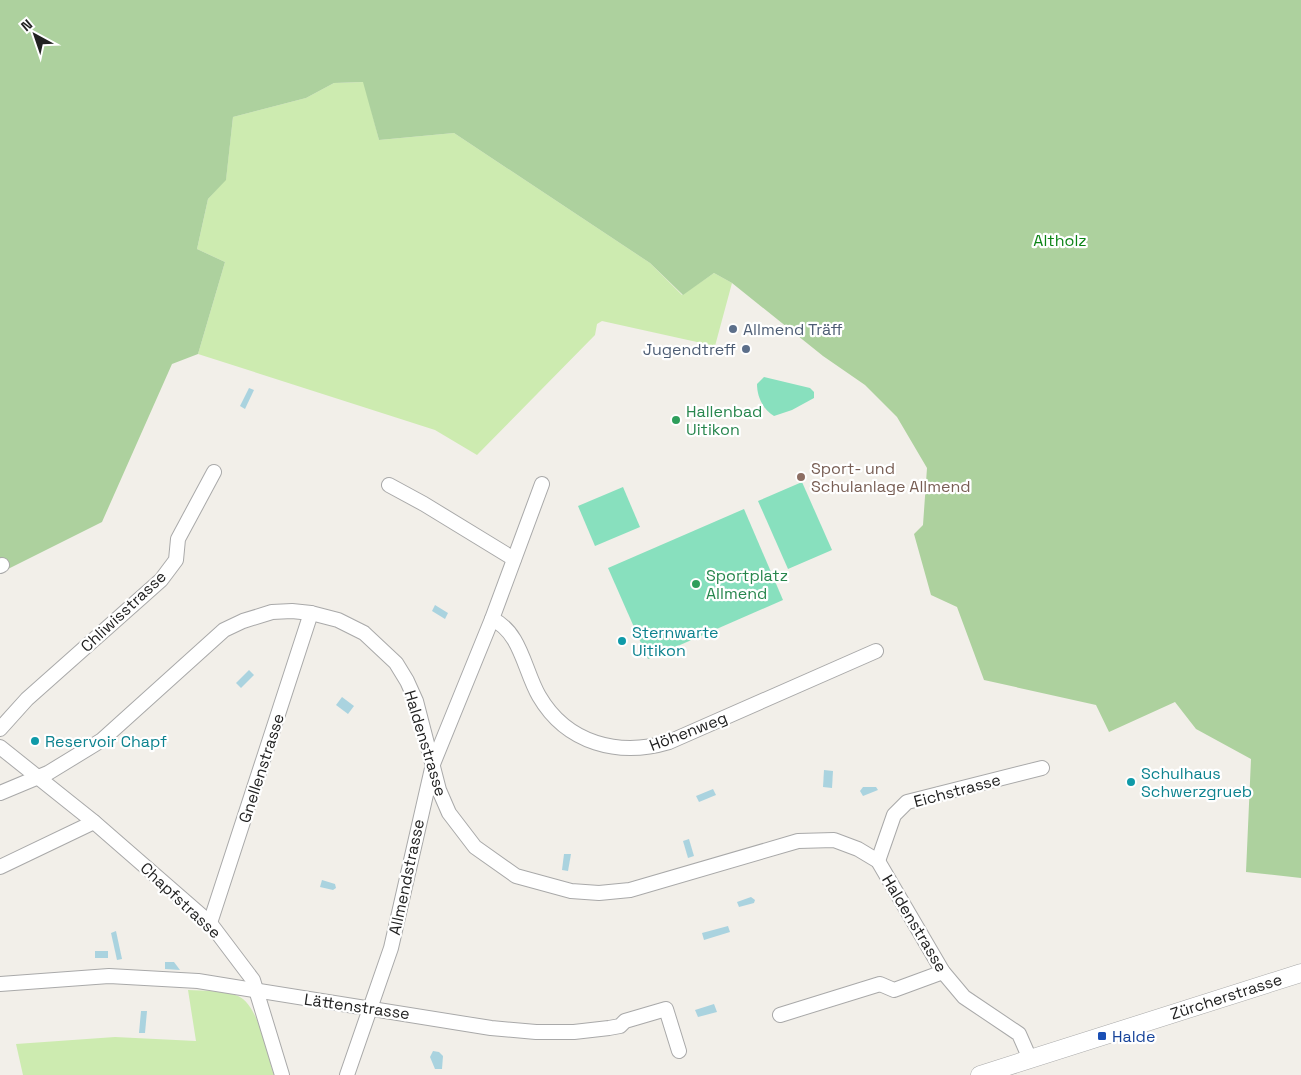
<svg xmlns="http://www.w3.org/2000/svg" width="1301" height="1075" font-family="'Space Grotesk',sans-serif">
  <style>
    .grass { fill: #cdebb0 }
    .forest { fill: #add19e }
    .pitch { fill: #88e0be }
    .water { fill: #aad3df }
    .lines { fill: none; stroke-linecap: round; stroke-linejoin: round }
    .minor-casing { stroke: #a9a9a9; stroke-width: 16 }
    .tertiary-casing { stroke: #a9a9a9; stroke-width: 19 }
    .minor { stroke: #fff; stroke-width: 14 }
    .tertiary { stroke: #fff; stroke-width: 18 }
    .service-dot { fill: #5c6f8a; stroke: #fff; stroke-width: 2 }
    .leisure-dot { fill: #2e9e5b; stroke: #fff; stroke-width: 2 }
    .education-dot { fill: #8d6e63; stroke: #fff; stroke-width: 2 }
    .culture-dot { fill: #0f9aa8; stroke: #fff; stroke-width: 2 }
    .transit-dot { fill: #1a4fb4; stroke: #fff; stroke-width: 2 }
    .labels { text-anchor: middle; stroke-width: 4.5; stroke-linejoin: round; paint-order: stroke }
    .park-label { font-size: 16px; fill: #0c8416; stroke: #fff }
    .service-label { font-size: 16px; fill: #4e5e75; stroke: #fff; text-anchor: start }
    .leisure-label { font-size: 16px; fill: #27864d; stroke: #fff; text-anchor: start }
    .education-label { font-size: 16px; fill: #785e54; stroke: #fff; text-anchor: start }
    .street-label { font-size: 16px; fill: #222; stroke: #fff }
    .culture-label { font-size: 16px; fill: #0d838f; stroke: #fff; text-anchor: start }
    .transit-label { font-size: 16px; fill: #164399; stroke: #fff; text-anchor: start }
  </style>
  <rect width="100%" height="100%" fill="#f2efe9"/>
  <!-- grass -->
  <g class="grass">
    <path d="M364,82l15,58 75,-7 196,130 32,32 32,-22 18,10 -17,63 -113,-25 -5,3 -2,11 -118,120 -42,-25 -237,-76 27,-92 -28,-13 11,-50 18,-20 7,-62 73,-19 28,-15z"/>
    <path d="M188,990c15,1 35,0 50,6 21,9 29,58 36,79h-251l-7,-31 99,-7 81,4z"/>
  </g>
  <!-- forest -->
  <path class="forest" d="M0,0h1301v878l-55,-6 5,-113 -55,-30 -21,-27 -66,30 -13,-27 -112,-25 -27,-73 -26,-12 -17,-61 9,-9 4,-57 -30,-51 -32,-32 -42,-29 -91,-73 -18,-10 -31,22 -33,-32 -196,-130 -75,7 -16,-58 -29,1 -28,15 -73,19 -7,63 -18,19 -11,50 28,13 -27,92 -26,10 -70,158 -102,51z"/>
  <!-- pitch -->
  <g class="pitch">
    <path d="M764,377l46,11 4,4v6l-22,12 -18,6c-11,-7 -17,-19 -17,-32z"/>
    <path d="M802,482l30,68 -44,19 -30,-68z"/>
    <path d="M623,487l17,40 -45,19 -17,-40z"/>
    <path d="M744,509l39,91 -135,59 -40,-91z"/>
  </g>
  <!-- water -->
  <g class="water">
    <path d="M249,388l5,2 -9,19 -5,-3z"/>
    <path d="M435,605l13,8 -3,6 -13,-8z"/>
    <path d="M249,670l5,5 -13,13 -5,-5z"/>
    <path d="M342,697l12,9 -6,8 -12,-9z"/>
    <path d="M824,770l9,1 -1,17 -9,-1z"/>
    <path d="M863,787h13l2,3 -15,6 -3,-5z"/>
    <path d="M713,789l3,6 -17,7 -3,-6z"/>
    <path d="M689,839l5,17 -6,2 -5,-17z"/>
    <path d="M564,854h7l-3,17 -6,-1z"/>
    <path d="M322,880l13,4 1,4 -3,2 -13,-3z"/>
    <path d="M751,897l4,3 -1,3 -15,4 -2,-5z"/>
    <path d="M728,926l2,6 -26,8 -2,-7z"/>
    <path d="M116,931l6,28 -5,1 -6,-27z"/>
    <rect x="95" y="951" width="13" height="7"/>
    <path d="M165,962h9l6,8 -15,-1z"/>
    <path d="M714,1004l3,8 -19,5 -3,-7z"/>
    <path d="M141,1011h6l-2,22h-6z"/>
    <path d="M433,1051l6,1 4,4 -1,13h-7l-5,-12z"/>
  </g>
  <g class="lines">
    <defs>
      <g id="minor">
        <path d="M389,485l35,19 90,55"/>
        <path d="M0,566l2,-1"/>
        <path d="M492,619c29,13 32,51 47,77 28,48 80,61 130,46l207,-91"/>
        <path d="M0,729l27,-30 134,-119 15,-20 2,-21 36,-67"/>
        <path d="M0,747l94,75 116,101 43,57 29,95"/>
        <path d="M0,793l48,-20 54,-33 122,-110 19,-9 29,-9 20,-1 19,2 27,7 26,13 32,30 11,18 9,20 23,89 10,23 26,34 41,29 55,15 28,2 31,-3 168,-49 36,-1 24,9 20,12 65,111 21,25 55,37 11,25"/>
        <path d="M878,861l16,-46 13,-13 135,-34"/>
        <path d="M0,867l94,-45"/>
        <path d="M210,923l101,-310"/>
        <path d="M0,984l109,-8 89,5 293,47 45,4h38l35,-4 11,-2 5,-5 41,-12 13,42"/>
        <path d="M780,1015l100,-31 14,6 49,-18"/>
        <path d="M347,1075l44,-127 42,-184 59,-145 50,-135"/>
      </g>
      <path id="tertiary" d="M980,1075l321,-102"/>
    </defs>
    <!-- minor casing -->
    <use href="#minor" class="minor-casing"/>
    <!-- tertiary casing -->
    <use href="#tertiary" class="tertiary-casing"/>
    <!-- minor -->
    <use href="#minor" class="minor"/>
    <!-- tertiary -->
    <use href="#tertiary" class="tertiary"/>
  </g>
  <!-- markers -->
  <g class="service-dot">
    <circle cx="733" cy="329" r="5"/>
    <circle cx="746" cy="349" r="5"/>
  </g>
  <g class="leisure-dot">
    <circle cx="676" cy="420" r="5"/>
    <circle cx="696" cy="584" r="5"/>
  </g>
  <circle class="education-dot" cx="801" cy="477" r="5"/>
  <g class="culture-dot">
    <circle cx="622" cy="641" r="5"/>
    <circle cx="35" cy="741" r="5"/>
    <circle cx="1131" cy="782" r="5"/>
  </g>
  <rect class="transit-dot" x="1097" y="1031" width="10" height="10" rx="2.5"/>
  <g class="labels">
    <!-- park labels -->
    <g class="park-label">
      <text x="1060" y="246">Altholz</text>
    </g>
    <!-- service labels -->
    <g class="service-label">
      <text x="743" y="335">Allmend Träff</text>
      <text x="736" y="355" text-anchor="end">Jugendtreff</text>
    </g>
    <!-- leisure labels -->
    <g class="leisure-label">
      <text x="686" y="417">Hallenbad<tspan x="686" dy="18">Uitikon</tspan></text>
      <text x="706" y="581">Sportplatz<tspan x="706" dy="18">Allmend</tspan></text>
    </g>
    <!-- education labels -->
    <g class="education-label">
      <text x="811" y="474">Sport- und<tspan x="811" dy="18">Schulanlage Allmend</tspan></text>
    </g>
    <!-- street labels -->
    <g class="street-label">
      <text transform="translate(123 611) rotate(-43)" y="6">Chliwisstrasse</text>
      <text transform="translate(688 731) rotate(-21)" y="6">Höhenweg</text>
      <text transform="translate(426 743) rotate(73)" y="6">Haldenstrasse</text>
      <text transform="translate(261 768) rotate(-72)" y="6">Gnellenstrasse</text>
      <text transform="translate(957 790) rotate(-15)" y="6">Eichstrasse</text>
      <text transform="translate(406 877) rotate(-78)" y="6">Allmendstrasse</text>
      <text transform="translate(181 900) rotate(43)" y="6">Chapfstrasse</text>
      <text transform="translate(915 923) rotate(59)" y="6">Haldenstrasse</text>
      <text transform="translate(1226 996) rotate(-18)" y="6">Zürcherstrasse</text>
      <text transform="translate(357 1006) rotate(8)" y="6">Lättenstrasse</text>
    </g>
    <!-- culture labels -->
    <g class="culture-label">
      <text x="632" y="638">Sternwarte<tspan x="632" dy="18">Uitikon</tspan></text>
      <text x="45" y="747">Reservoir Chapf</text>
      <text x="1141" y="779">Schulhaus<tspan x="1141" dy="18">Schwerzgrueb</tspan></text>
    </g>
    <!-- transit labels -->
    <g class="transit-label">
      <text x="1112" y="1042">Halde</text>
    </g>
  </g>
  <!-- north arrow -->
  <g transform="translate(35 35) rotate(320)" stroke="#ffffff" stroke-width="4" paint-order="stroke">
  <path d="M0-4L9 19L0 12L-9 19Z" fill="#222222"/>
  <text y="-8" font-size="14" font-weight="bold" text-anchor="middle" fill="#222222">N</text>
  </g>
</svg>
